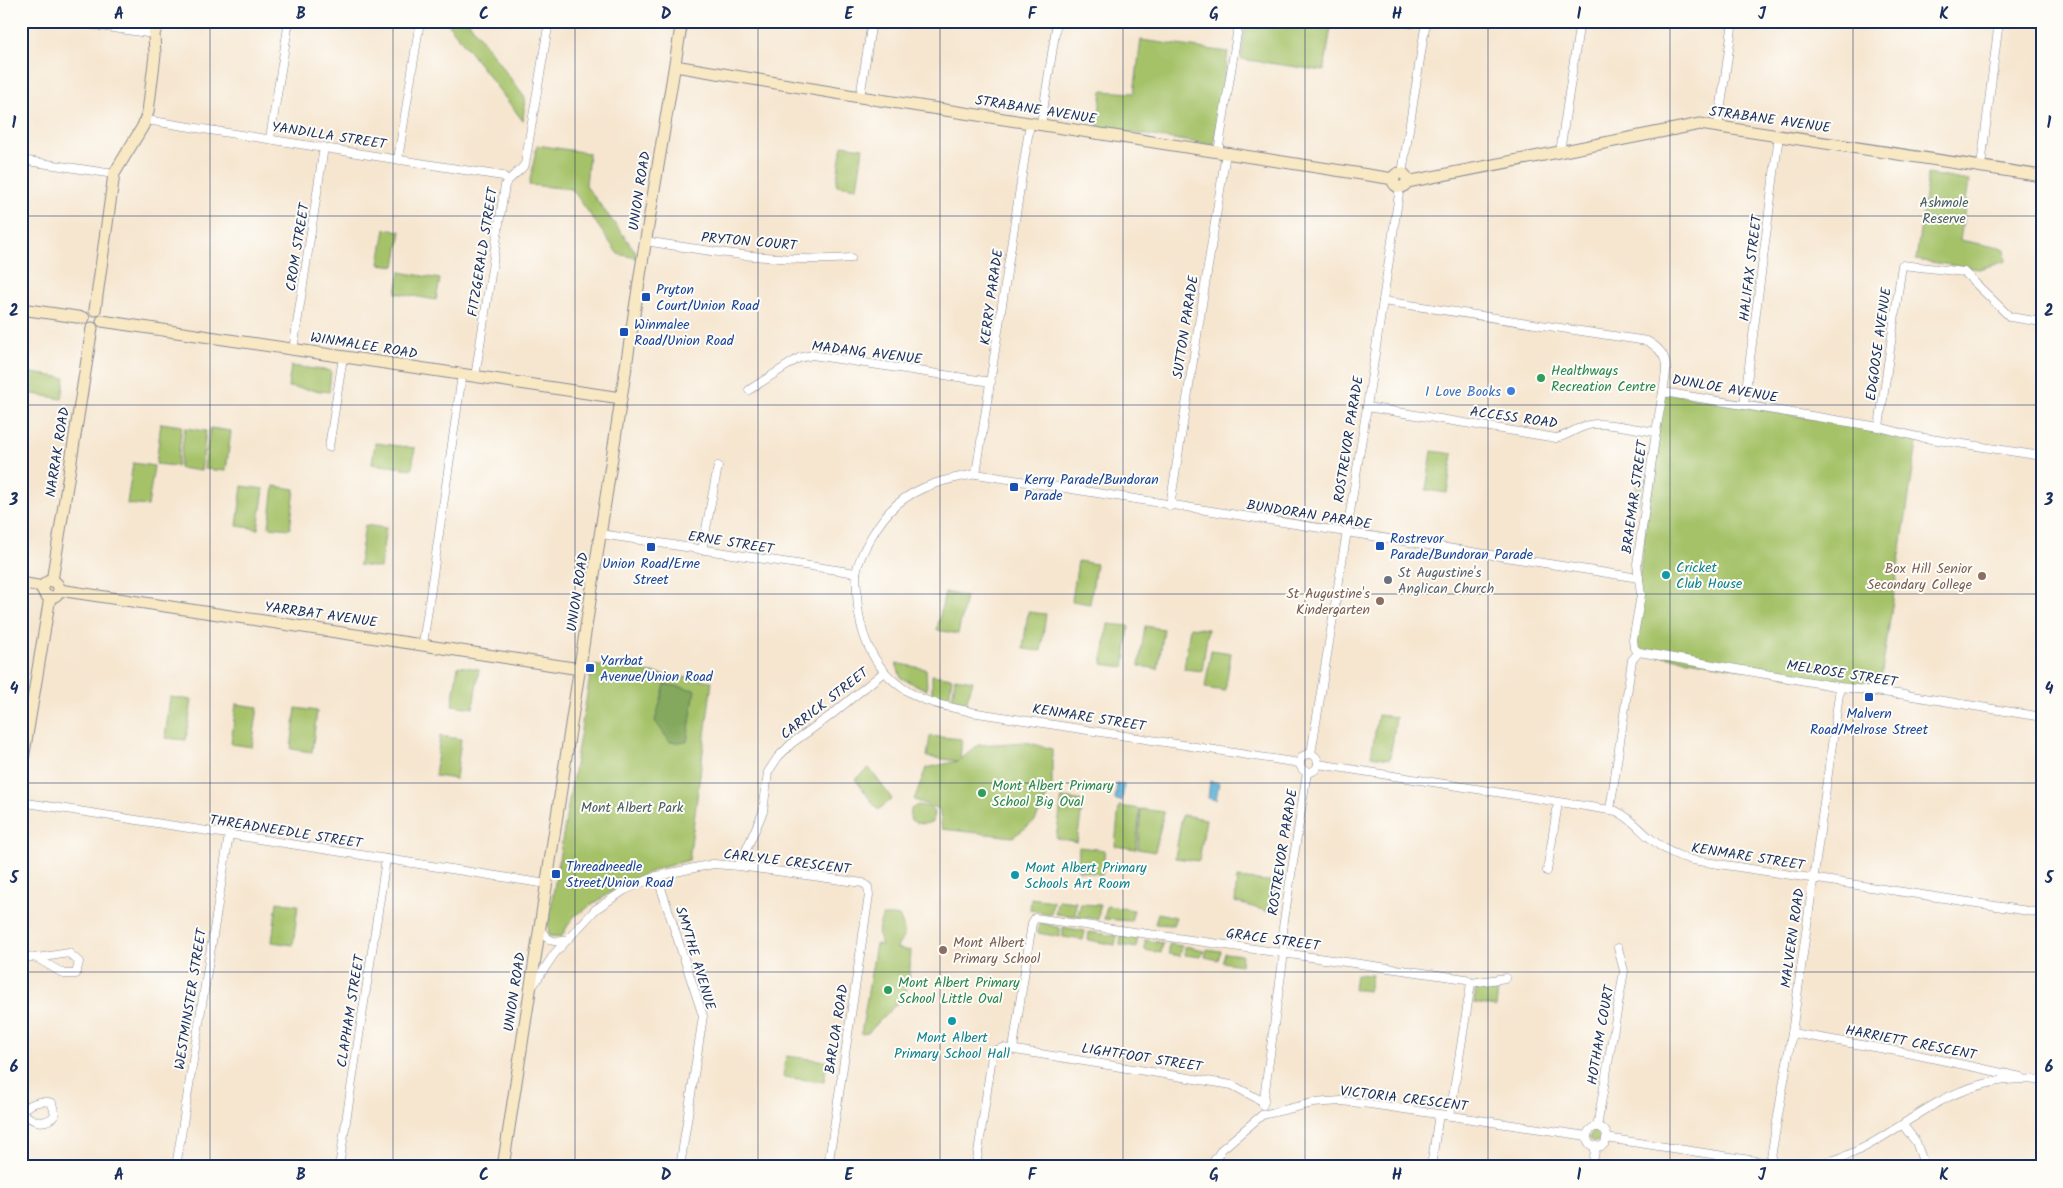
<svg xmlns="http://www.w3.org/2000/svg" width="2063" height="1188" font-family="Kalam,sans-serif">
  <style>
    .green { fill: #a6c269; stroke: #607864 }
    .forest { fill: #84a85d; stroke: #506c5e }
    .water { fill: #57afd4; stroke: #396f99 }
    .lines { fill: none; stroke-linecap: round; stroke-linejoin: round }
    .street-casing { stroke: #888a97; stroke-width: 9 }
    .secondary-casing { stroke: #888a97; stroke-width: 13 }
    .street { stroke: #fff; stroke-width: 8 }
    .secondary { stroke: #f8e8c3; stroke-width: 11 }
    .grid { fill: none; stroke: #1b2f5e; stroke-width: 1; stroke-opacity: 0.55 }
    .transit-dot { fill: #1a4fb4; stroke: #fdfcf7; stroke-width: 2 }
    .leisure-dot { fill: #2e9e5b; stroke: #fdfcf7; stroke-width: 2 }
    .shop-dot { fill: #3f7fe0; stroke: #fdfcf7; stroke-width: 2 }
    .culture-dot { fill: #0f9aa8; stroke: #fdfcf7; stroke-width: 2 }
    .education-dot { fill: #8d6e63; stroke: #fdfcf7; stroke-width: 2 }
    .worship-dot { fill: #6b7280; stroke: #fdfcf7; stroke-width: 2 }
    .labels { text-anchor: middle; stroke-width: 4; stroke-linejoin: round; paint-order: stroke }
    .street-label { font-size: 14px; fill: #1b2f5e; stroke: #fdfcf7 }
    .park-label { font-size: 14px; fill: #455b61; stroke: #fdfcf7 }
    .transit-label { font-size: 14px; fill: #164399; stroke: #fdfcf7; text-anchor: start }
    .leisure-label { font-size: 14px; fill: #27864d; stroke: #fdfcf7; text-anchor: start }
    .shop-label { font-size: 14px; fill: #366cbe; stroke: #fdfcf7; text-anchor: end }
    .culture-label { font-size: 14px; fill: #0d838f; stroke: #fdfcf7; text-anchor: start }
    .education-label { font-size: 14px; fill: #785e54; stroke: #fdfcf7; text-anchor: end }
    .worship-label { font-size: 14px; fill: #5b616d; stroke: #fdfcf7; text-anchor: start }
    .neatline { fill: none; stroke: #1b2f5e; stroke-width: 2 }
    .grid-label { font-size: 16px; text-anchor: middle; font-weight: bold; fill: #1b2f5e }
  </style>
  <rect width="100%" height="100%" fill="#fdfcf7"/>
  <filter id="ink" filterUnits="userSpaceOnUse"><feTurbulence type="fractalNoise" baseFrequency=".02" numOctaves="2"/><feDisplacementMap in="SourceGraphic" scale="10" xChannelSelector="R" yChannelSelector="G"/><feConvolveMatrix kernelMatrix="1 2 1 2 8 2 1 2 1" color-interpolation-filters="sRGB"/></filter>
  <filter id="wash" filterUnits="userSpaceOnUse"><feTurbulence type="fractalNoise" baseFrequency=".0096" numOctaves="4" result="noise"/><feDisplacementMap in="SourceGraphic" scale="20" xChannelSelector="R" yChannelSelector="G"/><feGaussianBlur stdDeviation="1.12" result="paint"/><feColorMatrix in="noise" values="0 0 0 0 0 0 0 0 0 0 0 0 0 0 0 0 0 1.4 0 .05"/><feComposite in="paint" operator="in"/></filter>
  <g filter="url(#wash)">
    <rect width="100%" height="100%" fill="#f6e6d0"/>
    <!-- green -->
    <g class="green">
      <path d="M446,21h22l57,77 -2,23z"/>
      <path d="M1246,21h86l-8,50 -83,-12z"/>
      <path d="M1341,21h71l-1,8z"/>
      <path d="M1141,40l87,12 -14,93 -117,-17 5,-37 32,2z"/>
      <path d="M537,145l52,8 -3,33 50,66v6l-18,-4 -46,-65 -43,-4z"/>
      <path d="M842,145l21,3 -6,40 -21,-3z"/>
      <path d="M1928,174l41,7 -9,59 45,9 1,12 -27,8 -63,-9z"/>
      <path d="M385,229l16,2 -6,35 -16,-2z"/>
      <path d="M400,272l40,7 -4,21 -40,-7z"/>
      <path d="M291,366l40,5 -2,21 -41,-5z"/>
      <path d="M25,372l40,6 -3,21 -40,-7z"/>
      <path d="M1663,392l255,45 -39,254 -240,-39 -6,-12 6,-62z"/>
      <path d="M161,423l21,3 -5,40 -21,-2z"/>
      <path d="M185,428l21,3 -5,40 -22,-3z"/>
      <path d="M210,428l21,3 -5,40 -22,-2z"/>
      <path d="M375,443l40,5 -3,21 -40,-5z"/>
      <path d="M1432,451l21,3 -6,39 -21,-3z"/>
      <path d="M133,463l21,3 -6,40 -21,-2z"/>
      <path d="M1636,484l6,1 -3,18 -5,-1z"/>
      <path d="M242,486l22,3 -6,40 -21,-3z"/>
      <path d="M274,486l21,3 -5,40 -21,-2z"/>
      <path d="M365,525l21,3 -6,40 -21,-3z"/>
      <path d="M1078,561l18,3 -6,40 -18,-3z"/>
      <path d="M945,592l21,5 -8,37 -21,-4z"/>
      <path d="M1028,612l18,2 -5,37 -18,-2z"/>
      <path d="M1108,624l21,2 -5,41 -22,-3z"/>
      <path d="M1145,626l19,3 -6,40 -19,-3z"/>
      <path d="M1190,627l18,2 -6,42 -18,-2z"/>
      <path d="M1211,650l20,3 -6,38 -20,-3z"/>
      <path d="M896,663l30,6 1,21 -26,-12z"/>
      <path d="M592,665l120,16 -23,179 -32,9 -32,14 -52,34 -12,20 -12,-1 -1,-12z"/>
      <path d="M458,666l21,3 -6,39 -21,-3z"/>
      <path d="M932,675l20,3 -3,21 -17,-3z"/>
      <path d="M955,678l18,3 -7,22 -14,-3z"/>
      <path d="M170,697l22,3 -6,40 -21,-2z"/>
      <path d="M236,704l22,3 -6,40 -21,-3z"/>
      <path d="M296,708l21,3 -5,41 -21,-3z"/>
      <path d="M1378,715l18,2 -6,42 -19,-3z"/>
      <path d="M440,736l21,3 -5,40 -21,-3z"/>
      <path d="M930,736l32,3 -2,21 18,-15 48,-3 26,7v37l-17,35 -22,16 -71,-8 -3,-20 -25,-9 12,-32 32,-7 -31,-4z"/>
      <path d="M869,768l23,31 -14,11 -23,-31z"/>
      <path d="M1062,798l21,3 -6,41 -21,-4z"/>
      <path d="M918,805l11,2 5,5 -1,9c-7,4 -17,4 -23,-2l1,-10z"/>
      <path d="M1119,806l21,3 -4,40 -21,-3z"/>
      <path d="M1141,809l23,3 -9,40 -17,-3z"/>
      <path d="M1182,815l24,4 -7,42 -24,-3z"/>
      <path d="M1079,847l26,3 -3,25 -24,-5z"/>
      <path d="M1237,878l40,4 -7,30 -35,-10z"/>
      <path d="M1031,898l22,3 -2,13 -21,-4z"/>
      <path d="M1058,900l18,2 -1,14 -20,-2z"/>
      <path d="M277,902l21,3 -5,40 -21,-3z"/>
      <path d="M1081,904l19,1 -2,14 -21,-2z"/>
      <path d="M1107,906l27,4 -3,11 -27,-2z"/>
      <path d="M1158,913l18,4 -3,8 -18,-1z"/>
      <path d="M883,916h16c7,15 7,20 -3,32l15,3 -2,32 -5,13 -36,37 -7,1 15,-90 6,1c-6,-11 -4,-18 1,-29z"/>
      <path d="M1039,922l21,6v9l-22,-4z"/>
      <path d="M1063,927l22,4 -2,9 -20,-3z"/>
      <path d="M1089,932l28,4 -2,9 -27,-5z"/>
      <path d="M1121,935l17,2 -2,11 -16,-3z"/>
      <path d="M1145,940l18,3 -2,10 -16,-3z"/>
      <path d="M1169,944l13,2 -2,10 -11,-2z"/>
      <path d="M1185,946l19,4 -3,7 -16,-2z"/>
      <path d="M1207,949l14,2 -3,9 -13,-3z"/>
      <path d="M1225,953l17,2 -1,10 -19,-3z"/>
      <path d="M1356,974l16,1 -4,16 -14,-2z"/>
      <path d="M1476,987l22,2 -2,18 -22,-4z"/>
      <path d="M786,1056l41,5 -3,21 -41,-5z"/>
      <circle cx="1596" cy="1136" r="6"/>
    </g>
    <!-- forest -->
    <path class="forest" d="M665,684l30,6 -8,52h-17l-15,-21z"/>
    <!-- water -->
    <g class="water">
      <path d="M1210,781l9,2 -3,17 -8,-2z"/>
      <path d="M1117,783l7,2 -2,16 -7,-1z"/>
    </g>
  </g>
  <g filter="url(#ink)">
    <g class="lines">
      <defs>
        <g id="street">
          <path d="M66,21l88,13"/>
          <path d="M860,97l12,-76"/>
          <path d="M146,120l350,55 7,1 5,4"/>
          <path d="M1041,124l16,-103"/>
          <path d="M1718,126l15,-105"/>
          <path d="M270,138l19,-117"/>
          <path d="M1218,152l21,-131"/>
          <path d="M1560,152l20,-131"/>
          <path d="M398,159l22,-138"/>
          <path d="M21,160l93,14"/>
          <path d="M1981,166l18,-145"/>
          <path d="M1402,174l24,-153"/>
          <path d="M645,241c68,11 137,22 206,17"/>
          <path d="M1383,301l264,40c24,13 20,27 16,51l216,35 39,10 124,19"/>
          <path d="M293,350l31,-203"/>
          <path d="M475,377l30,-192c4,-8 14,-12 20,-21l24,-143"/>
          <path d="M749,390l50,-32 13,-3 179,27"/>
          <path d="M1663,392l-7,40 -19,132 4,31 -8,45 1,8 5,4 201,35 66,8 136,22"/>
          <path d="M1744,405l35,-270"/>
          <path d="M1367,407l189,31c12,-2 21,-11 33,-13 14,-4 50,5 67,7"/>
          <path d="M1879,427l23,-162 62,7 46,45 32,5"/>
          <path d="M329,447l14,-90"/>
          <path d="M976,474l54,-351"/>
          <path d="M1170,506l56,-353"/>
          <path d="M601,534l255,39"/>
          <path d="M702,550l16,-84"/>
          <path d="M423,644l39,-269"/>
          <circle cx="1309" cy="763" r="9"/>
          <path d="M1311,754l56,-347 33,-220"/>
          <path d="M1299,763l-328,-51c-18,-5 -39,-7 -55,-16 -41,-21 -58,-60 -59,-104 0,-5 -1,-13 -1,-19 4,-21 24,-54 40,-68 23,-20 51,-26 80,-31l663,104"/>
          <path d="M1318,764l298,47c15,7 22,17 34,27 12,11 27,18 42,22l350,53"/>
          <path d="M21,802l526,82"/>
          <path d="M1610,810l22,-150 7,-8"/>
          <path d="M739,866l24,-54 5,-40 10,-15 14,-14 38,-27 54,-44"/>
          <path d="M1547,871l11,-68"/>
          <path d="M657,876l46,140 -23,151"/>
          <path d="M540,928c6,12 14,16 26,12"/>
          <path d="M21,956l16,2 32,-5 10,9 -3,12h-12l-27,-16"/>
          <path d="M532,987l23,-34 41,-44 29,-19 32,-14 56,-12 26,2 124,17 5,4 1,8 -41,272"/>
          <path d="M1792,1033l116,20 113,24"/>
          <path d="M1013,1049l19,-126 3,-5 431,61 5,4 35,-5"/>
          <path d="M1263,1105l21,-152 -1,-26 24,-155"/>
          <path d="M21,1110c10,-6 19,-11 31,-7l3,12c-11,12 -24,6 -34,-4"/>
          <path d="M1450,1115l21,-132"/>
          <path d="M1903,1125l13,17 9,25"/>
          <path d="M1597,1127l27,-156 -6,-23"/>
          <circle cx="1597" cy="1137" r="10"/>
          <path d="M1606,1138l164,25c18,2 37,5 54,0 42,-10 74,-38 111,-59 31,-18 71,-29 107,-23"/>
          <path d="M1770,1163l22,-130 48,-346"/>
          <path d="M176,1167l53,-332"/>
          <path d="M339,1167l47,-308"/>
          <path d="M976,1167l16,-111 4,-6 7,-2 229,37 32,17"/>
          <path d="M1210,1167l12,-18 40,-34 51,-12 28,-2 29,3 217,32"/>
          <path d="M1431,1167l8,-53"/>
          <path d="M1592,1167l4,-21"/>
        </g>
        <g id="secondary">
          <path d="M675,66l185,31 534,82"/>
          <circle cx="1400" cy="180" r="7"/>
          <path d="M1407,182l293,-58 342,52"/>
          <path d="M21,309l63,9"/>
          <path d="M95,310l19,-136 29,-48 5,-14 7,-57 -1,-21 5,-13"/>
          <path d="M102,321l519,77"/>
          <circle cx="51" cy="589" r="8"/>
          <path d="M52,581l40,-253"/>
          <path d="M21,583l22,4"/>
          <path d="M59,590l521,79"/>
          <path d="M21,771l29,-174"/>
          <path d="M503,1167l138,-898 41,-248"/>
        </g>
      </defs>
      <!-- street casing -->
      <use href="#street" class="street-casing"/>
      <!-- secondary casing -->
      <use href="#secondary" class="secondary-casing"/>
      <!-- street -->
      <use href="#street" class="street"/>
      <!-- secondary -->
      <use href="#secondary" class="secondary"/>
    </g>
  </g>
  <!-- grid -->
  <path class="grid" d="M210,21v1146M393,21v1146M575,21v1146M758,21v1146M940,21v1146M1123,21v1146M1305,21v1146M1488,21v1146M1670,21v1146M1853,21v1146M21,216h2021M21,405h2021M21,594h2021M21,783h2021M21,972h2021"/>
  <!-- markers -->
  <g class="transit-dot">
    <rect x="641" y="292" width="10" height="10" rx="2.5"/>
    <rect x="619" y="327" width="10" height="10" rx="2.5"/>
    <rect x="1009" y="482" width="10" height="10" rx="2.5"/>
    <rect x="1375" y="541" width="10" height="10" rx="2.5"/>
    <rect x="646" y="542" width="10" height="10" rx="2.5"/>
    <rect x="585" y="663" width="10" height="10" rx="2.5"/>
    <rect x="1864" y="692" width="10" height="10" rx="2.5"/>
    <rect x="551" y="869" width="10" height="10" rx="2.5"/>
  </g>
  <g class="leisure-dot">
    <circle cx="1541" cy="378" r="5"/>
    <circle cx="982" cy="793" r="5"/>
    <circle cx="888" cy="990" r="5"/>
  </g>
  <circle class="shop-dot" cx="1511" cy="391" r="5"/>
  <g class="culture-dot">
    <circle cx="1666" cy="575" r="5"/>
    <circle cx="1015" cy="875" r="5"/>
    <circle cx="952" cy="1021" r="5"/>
  </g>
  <g class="education-dot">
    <circle cx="1982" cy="576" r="5"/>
    <circle cx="1380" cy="601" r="5"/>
    <circle cx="943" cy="950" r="5"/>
  </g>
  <circle class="worship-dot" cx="1388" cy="580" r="5"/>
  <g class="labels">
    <!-- street labels -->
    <g class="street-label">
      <text transform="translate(1036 109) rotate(9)" y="5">STRABANE AVENUE</text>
      <text transform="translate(1770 119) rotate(8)" y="5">STRABANE AVENUE</text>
      <text transform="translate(329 135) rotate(9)" y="5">YANDILLA STREET</text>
      <text transform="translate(639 191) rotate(-81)" y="5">UNION ROAD</text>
      <text transform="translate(749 241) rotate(5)" y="5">PRYTON COURT</text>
      <text transform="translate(297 247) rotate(-81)" y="5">CROM STREET</text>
      <text transform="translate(482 252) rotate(-81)" y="5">FITZGERALD STREET</text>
      <text transform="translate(1750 268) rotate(-83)" y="5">HALIFAX STREET</text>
      <text transform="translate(991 297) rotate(-82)" y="5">KERRY PARADE</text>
      <text transform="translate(1185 327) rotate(-81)" y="5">SUTTON PARADE</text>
      <text transform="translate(1878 344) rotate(-82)" y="5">EDGOOSE AVENUE</text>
      <text transform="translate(364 345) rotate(9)" y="5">WINMALEE ROAD</text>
      <text transform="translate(867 352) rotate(7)" y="5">MADANG AVENUE</text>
      <text transform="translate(1725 388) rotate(10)" y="5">DUNLOE AVENUE</text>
      <text transform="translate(1514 417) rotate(8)" y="5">ACCESS ROAD</text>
      <text transform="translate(1348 439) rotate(-81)" y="5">ROSTREVOR PARADE</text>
      <text transform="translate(57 452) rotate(-81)" y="5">NARRAK ROAD</text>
      <text transform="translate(1634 497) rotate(-82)" y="5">BRAEMAR STREET</text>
      <text transform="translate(1309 514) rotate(9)" y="5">BUNDORAN PARADE</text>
      <text transform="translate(731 542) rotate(9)" y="5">ERNE STREET</text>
      <text transform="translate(577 592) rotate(-81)" y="5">UNION ROAD</text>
      <text transform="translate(321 614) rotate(8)" y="5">YARRBAT AVENUE</text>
      <text transform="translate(1842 673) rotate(9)" y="5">MELROSE STREET</text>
      <text transform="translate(824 703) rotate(-38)" y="5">CARRICK STREET</text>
      <text transform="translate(1089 717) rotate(9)" y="5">KENMARE STREET</text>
      <text transform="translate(286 831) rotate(9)" y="5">THREADNEEDLE STREET</text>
      <text transform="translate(1282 852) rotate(-81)" y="5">ROSTREVOR PARADE</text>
      <text transform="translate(1748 856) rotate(9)" y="5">KENMARE STREET</text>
      <text transform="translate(787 861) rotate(7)" y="5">CARLYLE CRESCENT</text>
      <text transform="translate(1792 938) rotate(-82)" y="5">MALVERN ROAD</text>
      <text transform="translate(1273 939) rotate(8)" y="5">GRACE STREET</text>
      <text transform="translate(696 958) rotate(73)" y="5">SMYTHE AVENUE</text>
      <text transform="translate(514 992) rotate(-81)" y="5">UNION ROAD</text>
      <text transform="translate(190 999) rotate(-81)" y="5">WESTMINSTER STREET</text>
      <text transform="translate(350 1011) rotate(-81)" y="5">CLAPHAM STREET</text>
      <text transform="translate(836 1029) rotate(-81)" y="5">BARLOA ROAD</text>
      <text transform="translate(1600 1035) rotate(-80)" y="5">HOTHAM COURT</text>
      <text transform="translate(1911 1042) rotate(11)" y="5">HARRIETT CRESCENT</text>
      <text transform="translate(1142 1057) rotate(9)" y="5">LIGHTFOOT STREET</text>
      <text transform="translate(1404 1098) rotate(7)" y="5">VICTORIA CRESCENT</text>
    </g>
    <!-- park labels -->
    <g class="park-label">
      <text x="1944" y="207">Ashmole<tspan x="1944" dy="16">Reserve</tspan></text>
      <text x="632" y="812">Mont Albert Park</text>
    </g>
    <!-- transit labels -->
    <g class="transit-label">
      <text x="656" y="294">Pryton<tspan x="656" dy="16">Court/Union Road</tspan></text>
      <text x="634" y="329">Winmalee<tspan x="634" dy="16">Road/Union Road</tspan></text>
      <text x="1024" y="484">Kerry Parade/Bundoran<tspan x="1024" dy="16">Parade</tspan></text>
      <text x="1390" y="543">Rostrevor<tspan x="1390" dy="16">Parade/Bundoran Parade</tspan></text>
      <text x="651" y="568" text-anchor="middle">Union Road/Erne<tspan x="651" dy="16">Street</tspan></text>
      <text x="600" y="665">Yarrbat<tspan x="600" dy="16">Avenue/Union Road</tspan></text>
      <text x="1869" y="718" text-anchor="middle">Malvern<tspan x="1869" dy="16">Road/Melrose Street</tspan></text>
      <text x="566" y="871">Threadneedle<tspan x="566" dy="16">Street/Union Road</tspan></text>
    </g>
    <!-- leisure labels -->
    <g class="leisure-label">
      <text x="1551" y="375">Healthways<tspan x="1551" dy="16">Recreation Centre</tspan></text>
      <text x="992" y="790">Mont Albert Primary<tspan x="992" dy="16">School Big Oval</tspan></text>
      <text x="898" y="987">Mont Albert Primary<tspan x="898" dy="16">School Little Oval</tspan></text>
    </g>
    <!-- shop labels -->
    <g class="shop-label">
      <text x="1501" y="396">I Love Books</text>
    </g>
    <!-- culture labels -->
    <g class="culture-label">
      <text x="1676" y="572">Cricket<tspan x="1676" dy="16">Club House</tspan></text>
      <text x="1025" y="872">Mont Albert Primary<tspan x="1025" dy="16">Schools Art Room</tspan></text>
      <text x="952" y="1042" text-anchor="middle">Mont Albert<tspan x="952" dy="16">Primary School Hall</tspan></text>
    </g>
    <!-- education labels -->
    <g class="education-label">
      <text x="1972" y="573">Box Hill Senior<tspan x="1972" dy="16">Secondary College</tspan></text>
      <text x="1370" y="598">St Augustine's<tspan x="1370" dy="16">Kindergarten</tspan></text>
      <text x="953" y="947" text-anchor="start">Mont Albert<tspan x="953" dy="16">Primary School</tspan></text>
    </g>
    <!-- worship labels -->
    <g class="worship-label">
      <text x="1398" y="577">St Augustine's<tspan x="1398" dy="16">Anglican Church</tspan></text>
    </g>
  </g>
  <!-- margin -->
  <rect width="2063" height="1188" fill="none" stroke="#fdfcf7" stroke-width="55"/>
  <rect x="28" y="28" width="2008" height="1132" class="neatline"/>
  <g class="grid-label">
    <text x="119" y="19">A</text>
    <text x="301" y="19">B</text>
    <text x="484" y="19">C</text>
    <text x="666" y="19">D</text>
    <text x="849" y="19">E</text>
    <text x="1032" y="19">F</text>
    <text x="1214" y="19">G</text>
    <text x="1397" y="19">H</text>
    <text x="1579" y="19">I</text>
    <text x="1762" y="19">J</text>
    <text x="1944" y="19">K</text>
    <text x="14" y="128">1</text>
    <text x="2049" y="128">1</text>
    <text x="14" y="316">2</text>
    <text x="2049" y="316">2</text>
    <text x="14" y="505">3</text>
    <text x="2049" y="505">3</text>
    <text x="14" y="694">4</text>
    <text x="2049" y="694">4</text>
    <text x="14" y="883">5</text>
    <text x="2049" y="883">5</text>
    <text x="14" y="1072">6</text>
    <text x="2049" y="1072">6</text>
    <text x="119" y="1180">A</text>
    <text x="301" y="1180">B</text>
    <text x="484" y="1180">C</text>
    <text x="666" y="1180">D</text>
    <text x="849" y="1180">E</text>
    <text x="1032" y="1180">F</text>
    <text x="1214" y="1180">G</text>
    <text x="1397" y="1180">H</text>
    <text x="1579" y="1180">I</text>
    <text x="1762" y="1180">J</text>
    <text x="1944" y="1180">K</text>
  </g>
</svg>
